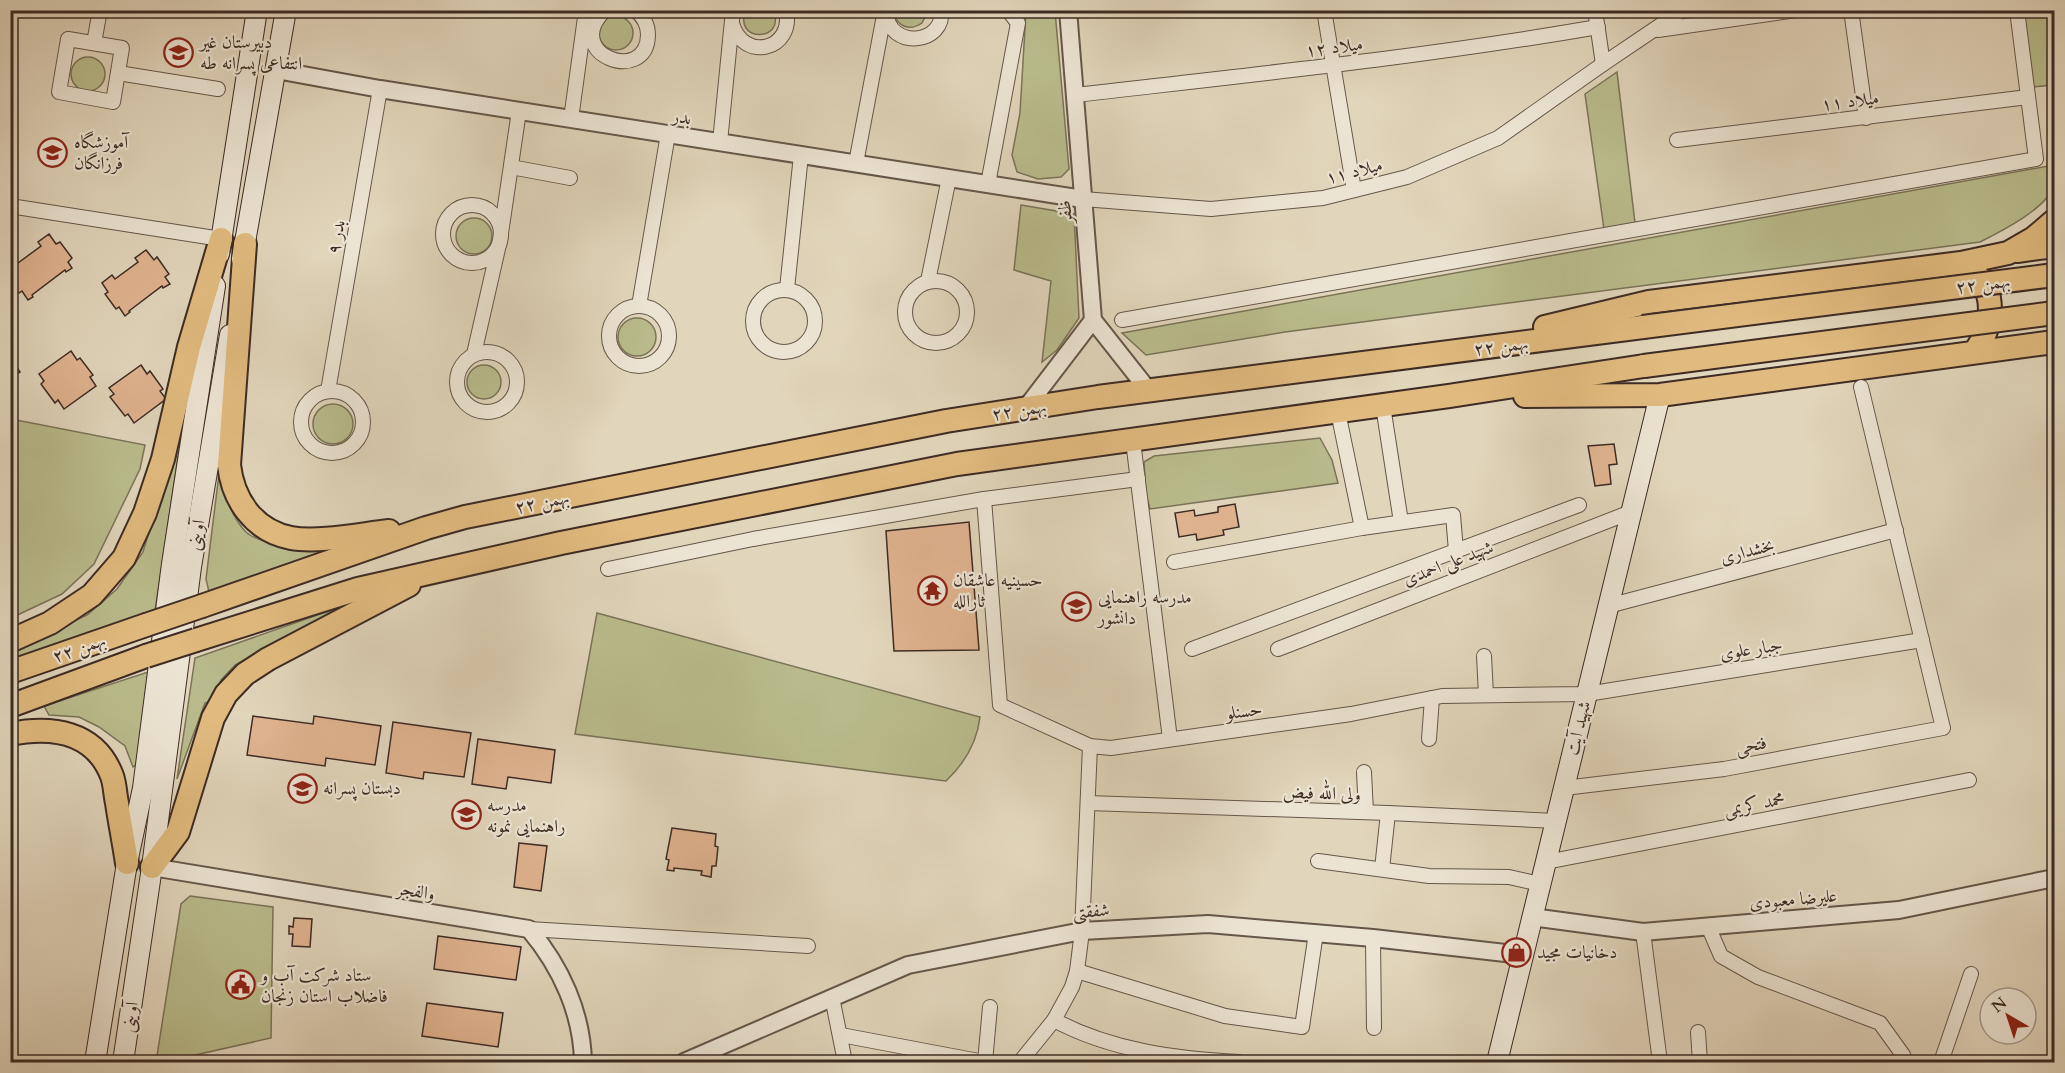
<svg xmlns="http://www.w3.org/2000/svg" width="2065" height="1073" font-family="Cardo,Amiri,serif">
  <style>
    .green { fill: #b9bb8c; stroke: #7b7358; stroke-width: 1.5 }
    .building { fill: #e0b390; stroke: #3d2b24; stroke-width: 1.5 }
    .lines { fill: none; stroke-linecap: round; stroke-linejoin: round }
    .minor-casing { stroke: #66564a; stroke-width: 16 }
    .tertiary-casing { stroke: #66564a; stroke-width: 20 }
    .secondary-casing { stroke: #3d2b24; stroke-width: 22 }
    .trunk-casing { stroke: #3d2b24; stroke-width: 26 }
    .minor { stroke: #ece4d3; stroke-width: 14 }
    .tertiary { stroke: #ece4d3; stroke-width: 16 }
    .secondary { stroke: #ece4d3; stroke-width: 20 }
    .trunk { stroke: #e0ba7e; stroke-width: 22 }
    .trunk-bridge-casing { stroke: #3d2b24; stroke-width: 26; stroke-linecap: butt }
    .trunk-bridge { stroke: #e0ba7e; stroke-width: 22 }
    .labels { text-anchor: middle; stroke-width: 4.5; stroke-linejoin: round; paint-order: stroke }
    .poi-label { font-size: 18px; fill: #3d2b24; stroke: #ece4d3; text-anchor: start }
    .street-label { font-size: 18px; fill: #3d2b24; stroke: #ece4d3 }
  </style>
  <rect width="100%" height="100%" fill="#e1d5bb"/>
  <filter id="stains"><feTurbulence type="fractalNoise" baseFrequency=".00333" numOctaves="4"/><feColorMatrix values="0 0 0 0 .2 0 0 0 0 .09 0 0 0 0 .02 0 0 0 .5 -.17"/></filter>
  <radialGradient id="worn" r=".72"><stop offset=".6" stop-color="#630" stop-opacity="0"/><stop offset="1" stop-color="#630" stop-opacity=".3"/></radialGradient>
  <!-- green -->
  <g class="green">
    <path d="M746,10l27,1c14,31 -41,32 -27,-1z"/>
    <path d="M894,11v-1l34,1 -6,12c-13,9 -26,3 -28,-12z"/>
    <path d="M1026,11h29l14,158 -8,8 -23,2 -21,-7 -5,-17 8,-42z"/>
    <path d="M2024,11h30v74l-22,2z"/>
    <circle cx="616" cy="33" r="17"/>
    <circle cx="88" cy="74" r="17"/>
    <path d="M1617,72l18,151 -31,6 -19,-135z"/>
    <path d="M2054,165c1,6 2,13 0,19 -4,23 -54,48 -74,58l-695,90 -139,23 -24,-22z"/>
    <path d="M1021,205l53,9 5,104 -22,32 -15,12 9,-81 -37,-11z"/>
    <circle cx="474" cy="236" r="18"/>
    <circle cx="637" cy="337" r="19"/>
    <circle cx="484" cy="382" r="17"/>
    <circle cx="333" cy="424" r="20"/>
    <path d="M11,419l134,26 -5,24 -46,95 -32,30 -51,24z"/>
    <path d="M181,437l-26,174 -144,48 -1,-9 77,-35 30,-26 26,-37 34,-112z"/>
    <path d="M1320,438l12,22 6,23 -188,26 -4,-15 -2,-32 10,-6z"/>
    <path d="M219,474c6,20 12,43 27,58 14,14 69,16 90,18l-127,42 -3,-13z"/>
    <path d="M346,605l-111,60 -14,15 -7,21 -9,2 -28,76 18,-121z"/>
    <path d="M597,613l383,104c-3,26 -15,46 -34,64l-371,-47z"/>
    <path d="M148,672l-10,92 -5,3 -8,-21 -26,-19 -20,-10 -30,-2 -5,-9z"/>
    <path d="M190,896l83,11 -2,131 -107,24h-8l25,-158z"/>
  </g>
  <!-- building -->
  <g class="building">
    <path d="M49,234l7,10 4,-2 12,16 -4,4 4,6 -6,4 -1,-2 -33,25 1,2 -5,3 -6,-9 -3,2 -9,-11v-19l5,-3 3,3 23,-17 -3,-4z"/>
    <path d="M146,250l8,10 3,-3 12,17 -4,3 5,7 -7,4 -1,-2 -33,25 1,1 -5,4 -6,-9 -3,2 -11,-15 3,-2 -6,-9 10,-8 3,4 23,-17 -3,-4z"/>
    <path d="M71,351l6,9 3,-2 13,17 -3,2 6,9 -32,23 -6,-9 -3,3 -14,-19 3,-3 -5,-7z"/>
    <path d="M10,352l7,9 -3,2 6,9 -10,7z"/>
    <path d="M141,365l6,9 3,-3 13,18 -3,2 6,8 -32,24 -6,-9 -3,2 -15,-19 4,-3 -5,-6z"/>
    <path d="M1614,444l3,20 -8,1 2,19 -16,2 -7,-40z"/>
    <path d="M1235,504l4,23 -16,3 1,5 -27,5 -1,-6 -17,3 -4,-24 19,-3 1,6 23,-4v-5z"/>
    <path d="M969,522l10,128 -85,1 -8,-120z"/>
    <path d="M253,716l60,8 1,-8 67,10 -6,39 -49,-7 -1,8 -78,-11z"/>
    <path d="M393,722l78,11 -7,44 -40,-5 -1,7 -37,-6z"/>
    <path d="M478,739l77,11 -4,33 -43,-6 -2,12 -34,-5z"/>
    <path d="M672,828l44,6 -1,12 3,1 -2,19h-4l-1,11 -10,-2 1,-4 -28,-3v3l-7,-1 2,-10 -3,-1z"/>
    <path d="M519,843l28,3 -6,45 -27,-4z"/>
    <path d="M294,918l18,1 -2,28 -18,-1 1,-12h-4v-8l4,1z"/>
    <path d="M438,936l83,11 -5,33 -82,-11z"/>
    <path d="M427,1003l76,10 -5,34 -76,-11z"/>
  </g>
  <g class="lines">
    <defs>
      <g id="minor">
        <path d="M605,10c-45,44 42,76 43,25 0,-11 -5,-19 -13,-25"/>
        <path d="M1324,10l30,180"/>
        <path d="M1595,10l8,54"/>
        <path d="M1851,10l15,108"/>
        <path d="M886,12c3,39 60,32 55,-2"/>
        <path d="M732,23c11,40 63,27 54,-13"/>
        <path d="M1658,30l138,-20"/>
        <path d="M68,39l54,9 -9,54 -54,-10z"/>
        <path d="M94,43l6,-33"/>
        <path d="M118,73l100,16"/>
        <path d="M1075,95c174,-20 349,-38 523,-68"/>
        <path d="M571,119l15,-109"/>
        <path d="M1677,140l351,-43"/>
        <path d="M720,142l13,-132"/>
        <path d="M856,163l29,-153"/>
        <path d="M511,167l59,11"/>
        <path d="M988,184l30,-161 -10,-13"/>
        <path d="M1083,199l128,10 112,-11 84,-21 91,-39 105,-74 80,-54"/>
        <circle cx="472" cy="234" r="29"/>
        <path d="M10,206l211,33"/>
        <circle cx="936" cy="312" r="31"/>
        <path d="M928,281l21,-103"/>
        <path d="M787,289l14,-134"/>
        <circle cx="784" cy="321" r="31"/>
        <path d="M639,306l29,-172"/>
        <circle cx="639" cy="336" r="30"/>
        <path d="M1122,320l914,-161 -19,-149"/>
        <circle cx="487" cy="382" r="30"/>
        <path d="M474,354l26,-114 19,-129"/>
        <circle cx="332" cy="422" r="31"/>
        <path d="M328,391l52,-302"/>
        <path d="M1383,406l18,116"/>
        <path d="M1338,412l24,116"/>
        <path d="M1133,441l37,298"/>
        <path d="M984,499l16,206 90,41"/>
        <path d="M1174,562l188,-34 91,-13 3,36"/>
        <path d="M608,569l145,-30 231,-40 154,-20"/>
        <path d="M1608,606l288,-76"/>
        <path d="M1192,649l387,-144"/>
        <path d="M1278,649l353,-137"/>
        <path d="M1484,656l2,39"/>
        <path d="M1429,739l3,-41"/>
        <path d="M1364,772l2,40"/>
        <path d="M1564,788l160,-19 219,-41 -82,-341"/>
        <path d="M1088,803l300,10 168,8"/>
        <path d="M1318,861l111,15 80,1 31,7"/>
        <path d="M1546,862l423,-82"/>
        <path d="M1382,869l6,-56"/>
        <path d="M1708,926l13,30 37,21 122,46 23,32 2,7"/>
        <path d="M529,929l279,17"/>
        <path d="M1643,932l17,130"/>
        <path d="M1373,938l1,90"/>
        <path d="M1077,971l148,45 77,11 14,-94"/>
        <path d="M832,997l13,65"/>
        <path d="M1054,1020c56,30 122,39 185,42"/>
        <path d="M1698,1032l2,30"/>
        <path d="M841,1035l143,27"/>
        <path d="M985,1062l5,-55"/>
        <path d="M1020,1062l34,-42 18,-33 5,-16 5,-40 8,-185 21,2 240,-34 91,-18 145,-2 335,-54"/>
        <path d="M1941,1062l30,-88"/>
      </g>
      <g id="tertiary">
        <path d="M1068,10l25,310 56,71"/>
        <path d="M276,70l104,19 703,110"/>
        <path d="M1025,409l68,-89"/>
        <path d="M152,867l377,62c32,38 53,84 54,133"/>
        <path d="M1532,917l111,15 256,-22 155,-32"/>
        <path d="M684,1062l224,-97 174,-34 126,-7 165,14 150,17"/>
      </g>
      <g id="secondary">
        <path d="M219,254l38,-244"/>
        <path d="M242,259l44,-249"/>
        <path d="M95,1062l32,-199 16,-75 29,-224 43,-278"/>
        <path d="M123,1062l29,-195 39,-300 39,-232"/>
        <path d="M1497,1062l163,-667"/>
      </g>
      <g id="trunk">
        <path d="M245,244l-16,221c4,35 25,66 62,73 27,5 70,-4 98,-7"/>
        <path d="M2017,251l37,-5"/>
        <path d="M1971,270c28,22 21,57 4,82"/>
        <path d="M1545,327l104,-25 312,-39 47,-10 26,-15 20,-17"/>
        <path d="M1525,396l135,-1 394,-53"/>
        <path d="M202,606l224,-78 39,-11 481,-96 152,-24 545,-70"/>
        <path d="M196,640l162,-51 203,-46 396,-79 492,-68 195,-30"/>
        <path d="M10,641l40,-18 42,-28 32,-37 21,-45 18,-54 26,-112 32,-108"/>
        <path d="M10,672l136,-47"/>
        <path d="M10,706l136,-50"/>
        <path d="M10,734c42,-8 85,-3 102,42 3,8 3,18 5,27 3,20 7,40 10,60"/>
        <path d="M152,867l26,-35 35,-114 13,-24 19,-20 23,-15 141,-74"/>
      </g>
    </defs>
    <!-- minor casing -->
    <use href="#minor" class="minor-casing"/>
    <!-- tertiary casing -->
    <use href="#tertiary" class="tertiary-casing"/>
    <!-- secondary casing -->
    <use href="#secondary" class="secondary-casing"/>
    <!-- trunk casing -->
    <use href="#trunk" class="trunk-casing"/>
    <!-- minor -->
    <use href="#minor" class="minor"/>
    <!-- tertiary -->
    <use href="#tertiary" class="tertiary"/>
    <!-- secondary -->
    <use href="#secondary" class="secondary"/>
    <!-- trunk -->
    <use href="#trunk" class="trunk"/>
    <defs>
      <g id="trunk-bridge">
        <path d="M1643,327l411,-52"/>
        <path d="M1644,366l410,-53"/>
        <path d="M146,625l56,-19"/>
        <path d="M146,656l50,-16"/>
      </g>
    </defs>
    <!-- trunk-bridge casing -->
    <use href="#trunk-bridge" class="trunk-bridge-casing"/>
    <!-- trunk-bridge -->
    <use href="#trunk-bridge" class="trunk-bridge"/>
  </g>
  <!-- icons -->
  <defs>
    <symbol id="school-ring" viewBox="-11 -11 22 22"><circle r="9.5" fill="#ece4d3" stroke="#8f2418" stroke-width="1.5"/><path d="M0-5L7-2L0 1L-7-2ZM-4 1L0 2.5L4 1V4Q0 6-4 4Z" fill="#8f2418"/></symbol>
    <symbol id="temple-ring" viewBox="-11 -11 22 22"><circle r="9.5" fill="#ece4d3" stroke="#8f2418" stroke-width="1.5"/><path d="M0-6L5-2H3V0L6.5 2.5H4V6H1.5V3h-3V6H-4V2.5H-6.5L-3 0V-2H-5Z" fill="#8f2418"/></symbol>
    <symbol id="shop-ring" viewBox="-11 -11 22 22"><circle r="9.5" fill="#ece4d3" stroke="#8f2418" stroke-width="1.5"/><path d="M-5-2.5h2.3a2.7 3.5 0 0 1 5.4 0H5L5.5 6h-11ZM-1.5-2.5h3a1.5 2.3 0 0 0-3 0Z" fill="#8f2418"/></symbol>
    <symbol id="civic-ring" viewBox="-11 -11 22 22"><circle r="9.5" fill="#ece4d3" stroke="#8f2418" stroke-width="1.5"/><path d="M-.6-6.5H3V-4.5H.6V-3L4-1V1h2V6H-6V1h2V-1L-.6-3ZM-1.2 2.5V6h2.4V2.5Z" fill="#8f2418"/></symbol>
  </defs>
  <g fill-rule="evenodd">
    <use href="#school-ring" x="162" y="36" width="33" height="33"/>
    <use href="#school-ring" x="36" y="136" width="33" height="33"/>
    <use href="#temple-ring" x="916" y="574" width="33" height="33"/>
    <use href="#school-ring" x="1060" y="590" width="33" height="33"/>
    <use href="#school-ring" x="286" y="772" width="33" height="33"/>
    <use href="#school-ring" x="450" y="798" width="33" height="33"/>
    <use href="#shop-ring" x="1500" y="936" width="33" height="33"/>
    <use href="#civic-ring" x="224" y="968" width="33" height="33"/>
  </g>
  <g class="labels">
    <!-- poi labels -->
    <g class="poi-label">
      <text x="200" y="48">دبیرستان غیر<tspan x="200" dy="21">انتفاعی پسرانه طه</tspan></text>
      <text x="74" y="148">آموزشگاه<tspan x="74" dy="21">فرزانگان</tspan></text>
      <text x="953" y="586">حسینیه عاشقان<tspan x="953" dy="21">ثارالله</tspan></text>
      <text x="1098" y="603">مدرسه راهنمایی<tspan x="1098" dy="21">دانشور</tspan></text>
      <text x="323" y="794">دبستان پسرانه</text>
      <text x="487" y="811">مدرسه<tspan x="487" dy="21">راهنمایی نمونه</tspan></text>
      <text x="1537" y="958">دخانیات مجید</text>
      <text x="261" y="981">ستاد شرکت آب و<tspan x="261" dy="21">فاضلاب استان زنجان</tspan></text>
    </g>
    <!-- street labels -->
    <g class="street-label">
      <text transform="translate(1334 47) rotate(-7)" y="6">میلاد ۱۲</text>
      <text transform="translate(1850 101) rotate(-7)" y="6">میلاد ۱۱</text>
      <text transform="translate(682 117) rotate(9)" y="6">بدر</text>
      <text transform="translate(1354 171) rotate(-14)" y="6">میلاد ۱۱</text>
      <text transform="translate(1065 212) rotate(-95)" y="6">ظفر</text>
      <text transform="translate(336 237) rotate(-80)" y="6">بدر ۹</text>
      <text transform="translate(1983 284) rotate(-7)" y="6">۲۲ بهمن</text>
      <text transform="translate(1501 346) rotate(-7)" y="6">۲۲ بهمن</text>
      <text transform="translate(1019 410) rotate(-9)" y="6">۲۲ بهمن</text>
      <text transform="translate(542 502) rotate(-11)" y="6">۲۲ بهمن</text>
      <text transform="translate(196 535) rotate(-80)" y="6">آوینی</text>
      <text transform="translate(1747 551) rotate(-15)" y="6">بخشداری</text>
      <text transform="translate(1448 563) rotate(-21)" y="6">شهید علی احمدی</text>
      <text transform="translate(79 648) rotate(-19)" y="6">۲۲ بهمن</text>
      <text transform="translate(1751 649) rotate(-9)" y="6">جبار علوی</text>
      <text transform="translate(1244 711) rotate(-8)" y="6">حسنلو</text>
      <text transform="translate(1578 728) rotate(-76)" y="6">شهید آیت</text>
      <text transform="translate(1751 745) rotate(-11)" y="6">فتحی</text>
      <text transform="translate(1322 793) rotate(2)" y="6">ولی الله فیض</text>
      <text transform="translate(1754 804) rotate(-11)" y="6">محمد کریمی</text>
      <text transform="translate(416 891) rotate(9)" y="6">والفجر</text>
      <text transform="translate(1793 899) rotate(-5)" y="6">علیرضا معبودی</text>
      <text transform="translate(1091 911) rotate(-5)" y="6">شفقتی</text>
      <text transform="translate(130 1017) rotate(-82)" y="6">آوینی</text>
    </g>
  </g>
  <!-- margin -->
  <rect width="2065" height="1073" fill="none" stroke="#e1d5bb" stroke-width="36"/>
  <rect x="12" y="12" width="2041" height="1049" fill="none" stroke="#3d2b24" stroke-width="3"/>
  <rect x="18" y="18" width="2029" height="1037" fill="none" stroke="#3d2b24" stroke-width="1.5"/>
  <!-- north arrow -->
  <g transform="translate(2008 1016) rotate(321)"><circle r="28" fill="#ece4d3" stroke="#a69a8d" stroke-width="1.5"/>
  <path d="M0-4.5L10 22L0 15L-10 22Z" fill="#8f2418"/>
  <text y="-9" font-size="16" font-weight="bold" text-anchor="middle" fill="#3d2b24">N</text>
  </g>
  <rect width="100%" height="100%" filter="url(#stains)"/>
  <rect width="100%" height="100%" fill="url(#worn)"/>
</svg>
